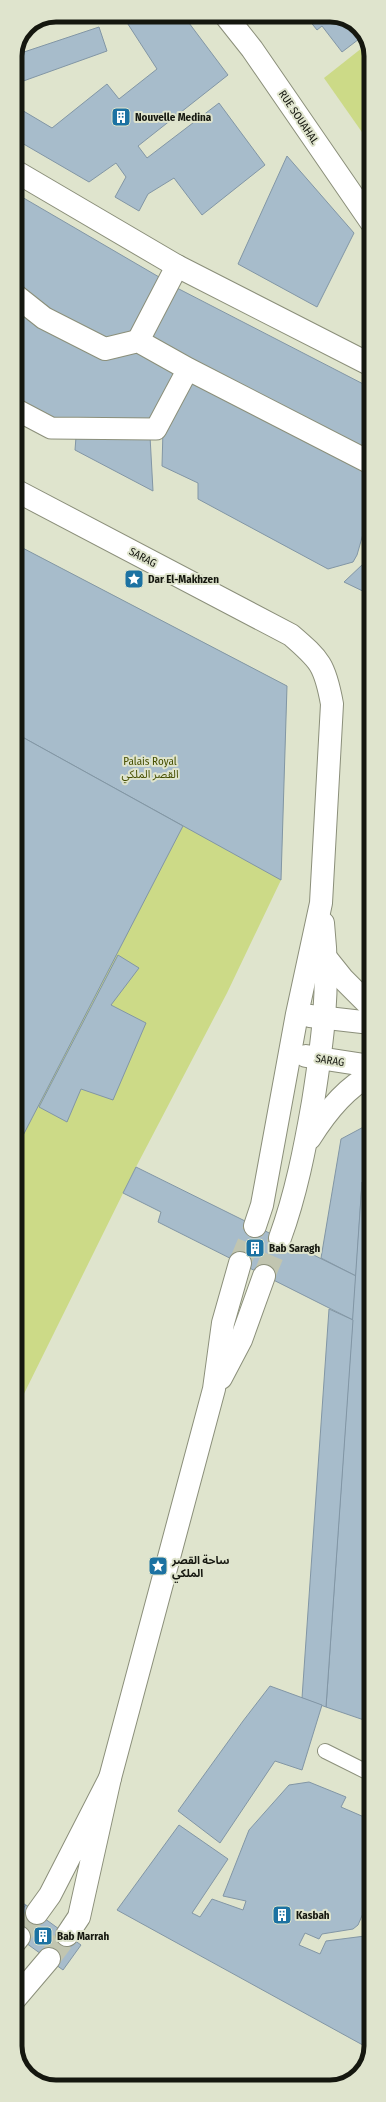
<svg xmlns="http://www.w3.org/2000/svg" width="386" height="2102" font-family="'Fira Sans Condensed','Noto Sans Arabic',sans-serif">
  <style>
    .green { fill: #ccda87 }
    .building { fill: #a7bccb; stroke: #8296a5 }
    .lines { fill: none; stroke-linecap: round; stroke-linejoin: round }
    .minor-tunnel { stroke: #c1c5b0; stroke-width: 22; stroke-dasharray: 22 11; stroke-linecap: butt }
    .service-casing { stroke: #8b8f7a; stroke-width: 16 }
    .pedestrian-casing { stroke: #8b8f7a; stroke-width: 23 }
    .minor-casing { stroke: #8b8f7a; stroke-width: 24 }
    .service { stroke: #fff; stroke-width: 14 }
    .pedestrian { stroke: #fff; stroke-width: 21 }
    .minor { stroke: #fff; stroke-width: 22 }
    .labels { text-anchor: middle; stroke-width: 4; stroke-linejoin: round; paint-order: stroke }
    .poi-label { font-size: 11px; font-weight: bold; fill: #15170f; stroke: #dfe4cd; text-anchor: start }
    .street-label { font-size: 11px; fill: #15170f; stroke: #dfe4cd }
    .park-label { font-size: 11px; fill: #475002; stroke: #dfe4cd }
    .rim { fill: none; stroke: #15170f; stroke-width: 5 }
  </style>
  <rect width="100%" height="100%" fill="#dfe4cd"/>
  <!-- green -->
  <g class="green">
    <path d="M367,44l4,7v94l-47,-67z"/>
    <path d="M15,544l272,142 -6,194 -54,113 -91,174 -121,245z"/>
  </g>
  <!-- building -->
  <g class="building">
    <path d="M133,15h50l45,60 -90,71 9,12 72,-55 46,62 -63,50 -28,-37 -26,16 -9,17 -24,-14 11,-20 -10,-14 -27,19 -74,-43v-33l37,22 55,-44 12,15 38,-30 -33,-51z"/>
    <path d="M305,15h30l24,12 4,9 -21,16 -20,-26 -5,4z"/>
    <path d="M99,27l8,24 -92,33v-29z"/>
    <path d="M287,156l67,77 -37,74 -79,-43z"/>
    <path d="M15,193l144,84 -29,55 -18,10 -54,-28 -43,-32z"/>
    <path d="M177,288l194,100v63l-220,-113z"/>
    <path d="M15,305l126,46 38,21 -29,50 -95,-2 -40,-21z"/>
    <path d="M189,380l182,94v32l-14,49 -4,7 -25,7 -130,-70v-16l-36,-17 1,-36z"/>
    <path d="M150,436l3,55 -78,-41 1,-13z"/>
    <path d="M15,544l272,142 -6,194 -266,-147z"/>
    <path d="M371,549v46l-27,-13 19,-18z"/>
    <path d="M371,599v20l-5,-1z"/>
    <path d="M15,733l168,93 -168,325z"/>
    <path d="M118,955l21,13 -28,37 35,18 -33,77 -32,-11 -14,33 -28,-15z"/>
    <path d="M371,1123v59h-9l-6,94 -35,-18 20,-119z"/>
    <path d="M136,1167l220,109 -3,44 -195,-98 3,-10 -38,-19z"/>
    <path d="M362,1182h9v438l-7,100 -38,-13z"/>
    <path d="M329,1309l24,11 -27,387 -24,-9z"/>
    <path d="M371,1620v103l-7,-3z"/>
    <path d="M270,1686l52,19 -20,65 -27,-9 -55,82 -42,-32 65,-90z"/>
    <path d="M309,1782l37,15 -5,10 30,13v75l-13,30 -5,4 -31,5 -3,5 -14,-6 -6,12 21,9 6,-13 39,-5 6,-14 -1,127 -253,-139 62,-85 49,34 -36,54 8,4 12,-18 31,11 3,-9 -23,-5 26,-66 40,-45z"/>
    <path d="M15,1899l11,6 -11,13z"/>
    <path d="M26,1905l55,40 -18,25 -48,-35v-17z"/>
  </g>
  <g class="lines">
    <!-- minor-tunnel -->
    <g class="minor-tunnel">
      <path d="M240,1263l15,-37"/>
      <path d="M264,1276l16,-38"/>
      <path d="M19,1937l18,-24"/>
      <path d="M49,1959l18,-24"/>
    </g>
    <defs>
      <path id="service" d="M325,1751l46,23"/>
      <path id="pedestrian" d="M15,409l36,19 105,1 32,-60"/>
      <g id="minor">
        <path d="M225,15l27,34 119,173"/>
        <path d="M15,171l162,95 194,99"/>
        <path d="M15,295l29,23 61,31 33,-8 50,28 183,94"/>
        <path d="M138,341l39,-75"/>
        <path d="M15,490l276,145c29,25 34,30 41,69l-11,199 -24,111 -35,191 -7,21"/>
        <path d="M327,959l16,20 28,28"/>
        <path d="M310,1016l61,7"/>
        <path d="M306,1056l65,10"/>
        <path d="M310,1138c15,-24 35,-50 61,-63"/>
        <path d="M280,1238c16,-44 25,-90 33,-136 10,-63 17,-116 10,-179"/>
        <path d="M221,1378l20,-38 23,-64"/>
        <path d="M110,1778l104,-389 9,-66 17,-60"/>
        <path d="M37,1913l13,-18 60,-117 -31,139 -12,18"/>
        <path d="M15,1942l4,-5"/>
        <path d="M15,1999l34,-40"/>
      </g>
    </defs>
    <!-- service casing -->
    <use href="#service" class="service-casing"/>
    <!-- pedestrian casing -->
    <use href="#pedestrian" class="pedestrian-casing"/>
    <!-- minor casing -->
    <use href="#minor" class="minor-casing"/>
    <!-- service -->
    <use href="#service" class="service"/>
    <!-- pedestrian -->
    <use href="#pedestrian" class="pedestrian"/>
    <!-- minor -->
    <use href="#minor" class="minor"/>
  </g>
  <!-- icons -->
  <defs>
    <symbol id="building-square" viewBox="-11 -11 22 22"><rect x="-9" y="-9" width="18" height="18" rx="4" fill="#1c72a2" stroke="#dfe4cd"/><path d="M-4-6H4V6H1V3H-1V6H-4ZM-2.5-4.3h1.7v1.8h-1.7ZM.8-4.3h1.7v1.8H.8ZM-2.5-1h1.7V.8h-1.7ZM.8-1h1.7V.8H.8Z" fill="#fff"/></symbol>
    <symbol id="sight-square" viewBox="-11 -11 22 22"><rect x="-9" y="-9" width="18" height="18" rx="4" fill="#1c72a2" stroke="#dfe4cd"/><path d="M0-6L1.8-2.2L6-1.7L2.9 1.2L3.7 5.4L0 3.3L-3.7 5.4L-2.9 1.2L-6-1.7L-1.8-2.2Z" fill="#fff"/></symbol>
  </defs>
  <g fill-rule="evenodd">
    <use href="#building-square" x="110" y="106" width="22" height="22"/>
    <use href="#sight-square" x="123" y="568" width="22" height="22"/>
    <use href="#building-square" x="244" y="1237" width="22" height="22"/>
    <use href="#sight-square" x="147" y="1555" width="22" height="22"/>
    <use href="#building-square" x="271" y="1904" width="22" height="22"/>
    <use href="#building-square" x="32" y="1925" width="22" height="22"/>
  </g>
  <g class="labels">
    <!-- poi labels -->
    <g class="poi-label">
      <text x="135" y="121">Nouvelle Medina</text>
      <text x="148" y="583">Dar El-Makhzen</text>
      <text x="269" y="1252">Bab Saragh</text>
      <text x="172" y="1564">ساحة القصر<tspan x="172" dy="13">الملكي</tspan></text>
      <text x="296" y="1919">Kasbah</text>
      <text x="57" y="1940">Bab Marrah</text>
    </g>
    <!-- street labels -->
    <g class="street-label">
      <text transform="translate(299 117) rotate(56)" y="4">RUE SOUAHAL</text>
      <text transform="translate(143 557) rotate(28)" y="4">SARAG</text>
      <text transform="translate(330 1060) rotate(9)" y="4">SARAG</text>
    </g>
    <!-- park labels -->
    <g class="park-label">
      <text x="150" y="765">Palais Royal<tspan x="150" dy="13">القصر الملكي</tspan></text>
    </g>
  </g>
  <!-- crop -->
  <path d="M0 0H386V2102H0ZM56 22H330A34 34 0 0 1 364 56V2046A34 34 0 0 1 330 2080H56A34 34 0 0 1 22 2046V56A34 34 0 0 1 56 22Z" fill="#dfe4cd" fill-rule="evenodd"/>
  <path class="rim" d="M56 22H330A34 34 0 0 1 364 56V2046A34 34 0 0 1 330 2080H56A34 34 0 0 1 22 2046V56A34 34 0 0 1 56 22Z"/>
</svg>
